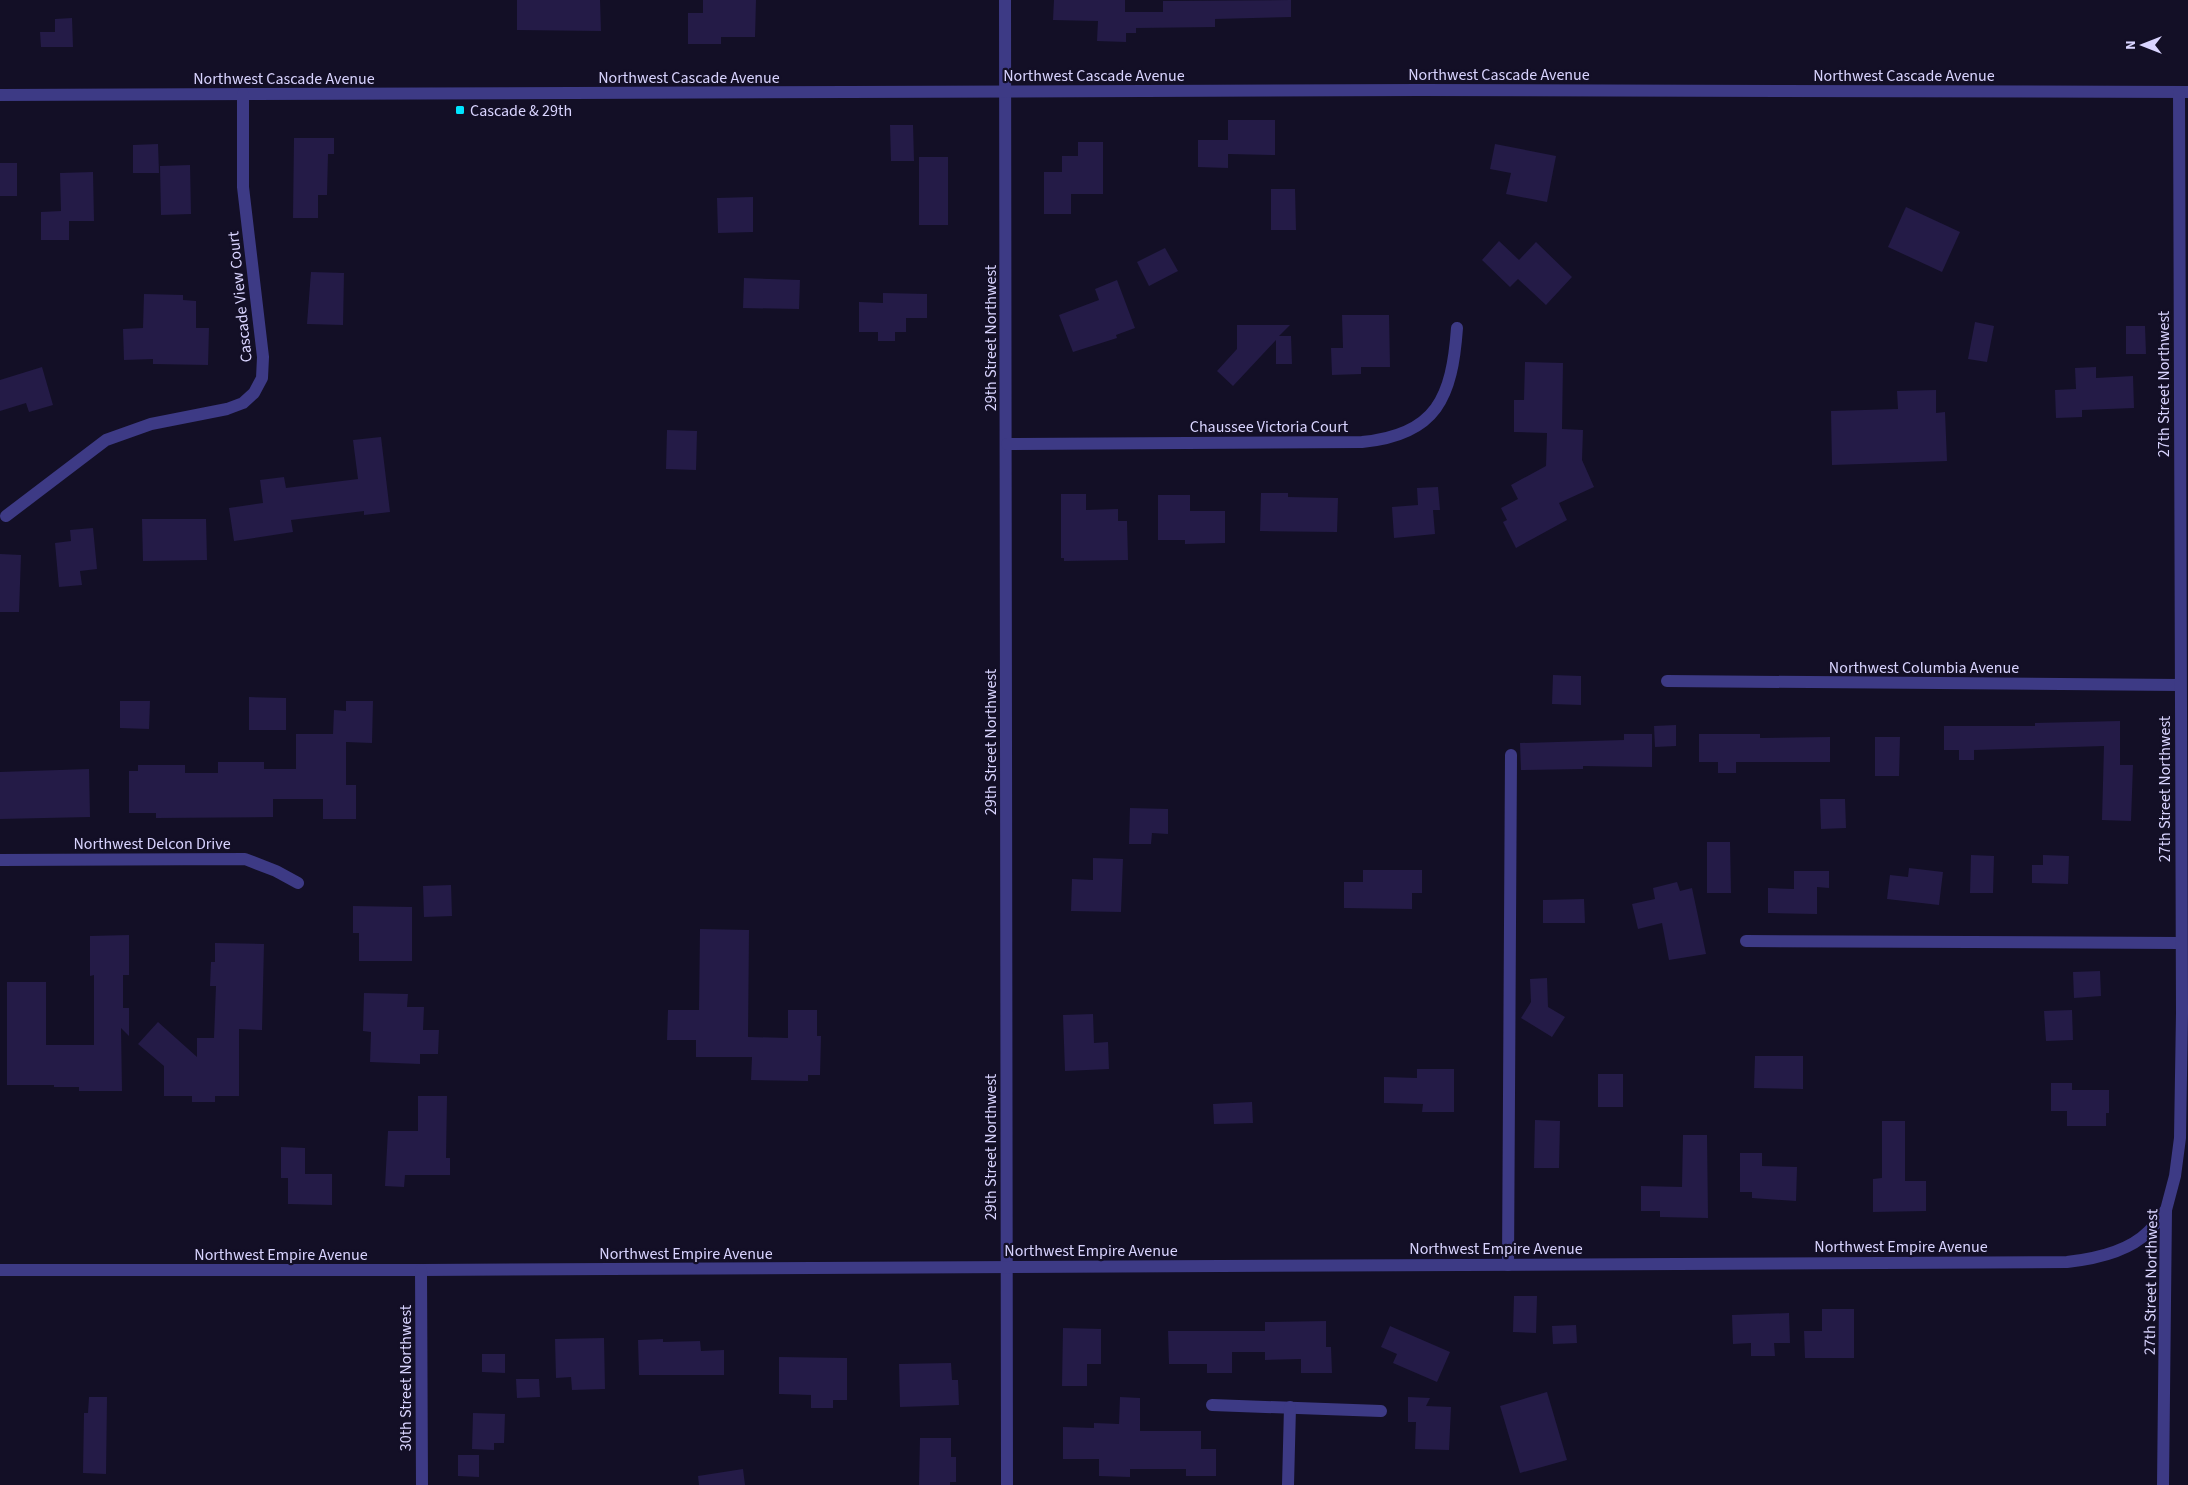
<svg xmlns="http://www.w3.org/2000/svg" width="2188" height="1485" font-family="'Source Sans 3',sans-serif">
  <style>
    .building { fill: #241b47 }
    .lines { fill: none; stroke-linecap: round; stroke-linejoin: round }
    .minor { stroke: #3d3a85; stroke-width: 12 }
    .poi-dot { fill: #00e5ff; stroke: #130f26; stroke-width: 2 }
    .labels { text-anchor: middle; stroke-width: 4.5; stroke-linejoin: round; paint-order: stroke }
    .street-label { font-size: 16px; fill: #d9d4ff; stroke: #130f26 }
    .poi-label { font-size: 16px; fill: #d9d4ff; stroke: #130f26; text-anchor: start }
  </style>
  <rect width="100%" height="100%" fill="#130f26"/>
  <!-- building -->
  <g class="building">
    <path d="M517,0h83l1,31 -84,-1z"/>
    <path d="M703,0h53l-1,37h-34v7h-33v-31h15z"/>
    <path d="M1054,0h71v12h38v-11l128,-1v17l-76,2v8l-79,1v5h-10v9l-29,-1 1,-20 -45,-1z"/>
    <path d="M72,18l1,29h-32l-1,-15h15v-13z"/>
    <path d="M1228,120h47v35l-47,-1v14l-30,-1v-27h30z"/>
    <path d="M890,125h23l1,36h-23z"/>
    <path d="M294,138h40v16h-6l-1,41h-9v23h-25z"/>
    <path d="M1078,142h25v52h-32v20h-27v-42h18v-16h16z"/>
    <path d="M158,144l1,29h-26v-28z"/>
    <path d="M1495,144l61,12 -9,46 -41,-8 5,-21 -21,-4z"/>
    <rect x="919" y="157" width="29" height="68"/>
    <rect x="0" y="163" width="17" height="33"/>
    <path d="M190,165l1,49 -30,1 -1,-49z"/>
    <path d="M93,172l1,49h-25v19h-28v-28l20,-1 -1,-38z"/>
    <path d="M1271,189h24l1,41h-25z"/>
    <path d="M753,197v35l-35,1 -1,-35z"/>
    <path d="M1906,207l54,25 -18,40 -54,-25z"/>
    <path d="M1499,241l20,19 17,-18 36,35 -26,28 -28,-26 -8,8 -28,-27z"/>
    <path d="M1165,248l13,23 -29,15 -12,-24z"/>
    <path d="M311,272l33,1 -1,52 -36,-1z"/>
    <path d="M744,278l56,2 -1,29 -56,-1z"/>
    <path d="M1117,280l18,48 -19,7 1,3 -44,14 -14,-37 40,-15 -4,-11z"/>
    <path d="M883,293l44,1v24h-21v14h-11v9h-17v-9h-19v-30l24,1z"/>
    <path d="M144,294l39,1v5l13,1v27h13l-1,37 -55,-1v-5l-29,1 -1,-31 20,-1z"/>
    <path d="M1342,315h47l1,52h-29v7l-29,1 -1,-27h12z"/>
    <path d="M1975,322l19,4 -7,36 -19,-3z"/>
    <path d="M1237,325h53l-11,11h12l1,28h-16v-24l-43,46 -16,-15 20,-22z"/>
    <path d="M2126,326h19l1,28h-20z"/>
    <path d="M1525,362l38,1 -1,66 21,1 -1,30 12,27 -35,16 8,17 -51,28 -13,-26 4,-2 -6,-12 17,-9 -7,-14 35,-19 1,-33 -33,-1v-32h10z"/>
    <path d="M42,367l11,38 -24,7 -3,-9 -26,8v-31z"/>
    <path d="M2096,367v11l37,-2 1,32 -52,2v7l-26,1 -1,-28 21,-1 -1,-21z"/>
    <path d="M1936,390v23l9,-1 2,49 -115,4 -1,-54 67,-2 -1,-18z"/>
    <path d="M667,430l30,1 -1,39 -30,-1z"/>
    <path d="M381,437l9,75 -26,3v-4l-73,9 2,12 -59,9 -5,-33 34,-5 -3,-23 24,-3 2,11 72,-9 -5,-39z"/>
    <path d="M1438,487l2,23h-7l2,24 -41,4 -2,-31 26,-2 -1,-17z"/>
    <path d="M1261,493h27v4l50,1 -1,34 -77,-1z"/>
    <path d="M1061,494h25v16l32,-1v12h9l1,39 -64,1v-3h-3z"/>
    <path d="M1158,495h32v16h35v32l-40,1v-4h-27z"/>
    <path d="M142,519h64l1,41 -64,1z"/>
    <path d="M93,528l4,41 -17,2 2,14 -23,2 -4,-44 16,-2 -1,-11z"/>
    <path d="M0,554l21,1 -2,57h-19z"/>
    <path d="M1553,675l28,1v29l-29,-1z"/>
    <path d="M249,697l37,1v32h-37z"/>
    <path d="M120,701h30l-1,28 -29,-1z"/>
    <path d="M346,701h27l-1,42 -26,-1v43h10v34h-33v-20h-50v18l-117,1v-5h-27v-42h9v-6h47v8h33v-11h46v7h32v-35h37l1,-24 12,1z"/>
    <path d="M2120,721v44h13l-2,56 -29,-1 2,-74 -130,4v10h-15v-10h-15v-24h91v-3z"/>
    <path d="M1676,725v21l-21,1 -1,-21z"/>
    <path d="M1624,734h28v33l-69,-1v3l-62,1 -1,-27 104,-3z"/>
    <path d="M1699,734h61v4l70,-1v25h-94v11h-18v-11h-19z"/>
    <path d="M1875,737h25l-1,39h-24z"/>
    <path d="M89,769l1,48 -90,2v-47z"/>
    <path d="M1820,799h25l1,29 -25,1z"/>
    <path d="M1130,808l38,1v25l-16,-1 -1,11h-22z"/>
    <path d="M1707,842h23l1,51h-24z"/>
    <path d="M1971,855l23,1 -1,37h-23z"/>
    <path d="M2043,855l26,1 -1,28 -36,-1v-18h11z"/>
    <path d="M1093,858l30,1 -2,53 -50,-1 1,-32 21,1z"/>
    <path d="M1909,868l34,4 -4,33 -52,-6 3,-24 18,2z"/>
    <path d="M1363,870h59v23h-10v16l-68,-1v-26h19z"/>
    <path d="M1794,871h35v17l-12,-1v27l-49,-1v-25l26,1z"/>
    <path d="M1677,882l3,9 12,-3 14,66 -37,6 -7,-37 -24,6 -6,-25 23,-5 -2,-11z"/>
    <path d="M451,885l1,31 -28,1 -1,-31z"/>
    <path d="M1584,899l1,24h-42v-23z"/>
    <path d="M353,906l59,1v54h-53v-28h-6z"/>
    <path d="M700,929l49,1 -1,107 40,1v-28h29v26h4l-1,39h-12v6l-57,-1 1,-23h-56v-17h-29l1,-30h31z"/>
    <path d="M129,935v40h-6v33h6v28l-8,-8 1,63h-43v-4h-25v-2h-47v-103h39v63h48v-70l-4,1v-40z"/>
    <path d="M215,943l49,1 -2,86 -23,-1v67h-24v6h-23v-6h-28v-30l-26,-22 20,-22 39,35v-19h17l2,-52h-6l1,-24h4z"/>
    <path d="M2100,971l1,25 -27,2 -1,-26z"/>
    <path d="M1547,978l1,29 17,10 -13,20 -31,-19 10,-16 -1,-23z"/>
    <path d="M364,993l44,1 -1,13h17l-1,23h16l-1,24h-18v10l-50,-2 1,-30 -8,-1z"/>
    <path d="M2072,1010l1,30 -27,1 -2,-30z"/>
    <path d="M1093,1014l1,29 14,-1 1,27 -44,2 -2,-56z"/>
    <path d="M1755,1056h48v33l-49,-1z"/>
    <path d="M1417,1069h37v43h-32l1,-8 -39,-1v-26l33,1z"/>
    <rect x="1598" y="1074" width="25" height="33"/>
    <path d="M2051,1083h21v7h37v23h-3v13h-39v-15h-16z"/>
    <path d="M418,1096h29l-1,62h4v17h-45l-1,12 -19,-1 3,-55h30z"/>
    <path d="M1252,1102l1,21 -39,1 -1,-20z"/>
    <path d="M1535,1120l25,1 -1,47h-25z"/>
    <path d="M1882,1121h23v60h21v30l-53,1v-33l9,-1z"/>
    <path d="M1683,1135h24l1,83 -48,-1v-6h-19v-25l41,1z"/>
    <path d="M281,1147l24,1v26h27v31l-44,-1v-26h-7z"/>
    <path d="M1740,1153h22v13l35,1 -1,34 -44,-3v-6h-12z"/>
    <path d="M1514,1296h23l-1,37 -23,-1z"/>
    <path d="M1822,1309h32v49h-49l-1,-27h18z"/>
    <path d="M1789,1313l1,30h-16l1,13h-24v-13l-18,1 -1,-29z"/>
    <path d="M1326,1321v26h5l1,26h-31v-14l-36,1v-8h-33v21h-25v-9h-38l-1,-33h97v-9z"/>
    <path d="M1576,1325l1,18 -24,1 -1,-18z"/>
    <path d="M1390,1326l60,26 -13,30 -44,-19 4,-9 -16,-7z"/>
    <path d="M1063,1328l38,1v35h-14v22h-25z"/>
    <path d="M604,1338l1,51 -33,1 -1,-13 -15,1 -1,-39z"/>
    <path d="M663,1339v3l37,-1 1,10 23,-1v25h-85l-1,-35z"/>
    <path d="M482,1354h23v19l-23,-1z"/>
    <path d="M779,1357l68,1v42h-14v8h-22v-13l-32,-1z"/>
    <path d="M951,1363l1,17h6l1,25 -59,2 -1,-43z"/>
    <path d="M516,1379h23l1,18 -23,1z"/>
    <path d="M1547,1392l20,68 -47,13 -20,-67z"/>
    <path d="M89,1397h18l-1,77 -23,-1 1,-60h4z"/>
    <path d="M1120,1397l20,1v33h61v18h15v27h-30v-7h-56v8l-31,-1v-17h-36v-32l31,1v-5l25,1z"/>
    <path d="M1408,1397l22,1 -4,8 25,1 -2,43 -34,-1 1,-27h-8z"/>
    <path d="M473,1413l32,1 -1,29h-10v7l-22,-1z"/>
    <path d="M920,1438h31v19h5v25h-6v3h-31z"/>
    <path d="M458,1455h21v22l-21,-1z"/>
    <path d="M743,1469l2,16h-46l-1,-9z"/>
  </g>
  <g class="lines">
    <!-- minor -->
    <g class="minor">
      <path d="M1005,0l2,1485"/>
      <path d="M0,95l1420,-5 768,2"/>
      <path d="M1007,444l355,-2c75,-7 90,-45 95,-114"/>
      <path d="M6,516l100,-76 45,-16 76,-15 16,-6 11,-10 8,-15 1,-21 -20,-170v-93"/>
      <path d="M1667,681l513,4"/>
      <path d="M0,860l245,-1 31,12 22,12"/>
      <path d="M1746,941l434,2"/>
      <path d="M1508,1265l3,-510"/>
      <path d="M0,1270h421l1646,-8c27,-3 61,-10 81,-30 7,-7 12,-15 18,-22"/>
      <path d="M421,1270l1,215"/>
      <path d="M1212,1405l169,6"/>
      <path d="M1288,1485l2,-78"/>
      <path d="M2163,1485l3,-275 9,-34 5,-38 2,-125 -3,-921"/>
    </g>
  </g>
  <!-- markers -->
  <rect class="poi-dot" x="455" y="105" width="10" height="10" rx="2.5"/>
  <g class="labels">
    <!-- street labels -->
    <g class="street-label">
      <text x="1499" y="80">Northwest Cascade Avenue</text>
      <text x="1094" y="81">Northwest Cascade Avenue</text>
      <text x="1904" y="81">Northwest Cascade Avenue</text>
      <text x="689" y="83">Northwest Cascade Avenue</text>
      <text x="284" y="84">Northwest Cascade Avenue</text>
      <text transform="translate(239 297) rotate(-96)" y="6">Cascade View Court</text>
      <text transform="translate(990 338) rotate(-90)" y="6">29th Street Northwest</text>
      <text transform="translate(2163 384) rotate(-90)" y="6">27th Street Northwest</text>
      <text x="1269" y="432">Chaussee Victoria Court</text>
      <text x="1924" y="673">Northwest Columbia Avenue</text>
      <text transform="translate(990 742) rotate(-90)" y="6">29th Street Northwest</text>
      <text transform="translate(2164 789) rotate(-90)" y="6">27th Street Northwest</text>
      <text x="152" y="849">Northwest Delcon Drive</text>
      <text transform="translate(990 1147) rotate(-90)" y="6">29th Street Northwest</text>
      <text x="1901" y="1252">Northwest Empire Avenue</text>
      <text x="1496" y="1254">Northwest Empire Avenue</text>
      <text x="1091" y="1256">Northwest Empire Avenue</text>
      <text x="686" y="1259">Northwest Empire Avenue</text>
      <text x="281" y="1260">Northwest Empire Avenue</text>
      <text transform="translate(2150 1282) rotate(-89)" y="6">27th Street Northwest</text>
      <text transform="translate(405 1378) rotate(-90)" y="6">30th Street Northwest</text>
    </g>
    <!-- poi labels -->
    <g class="poi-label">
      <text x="470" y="116">Cascade &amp; 29th</text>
    </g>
  </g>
  <!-- north arrow -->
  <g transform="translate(2143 45) rotate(270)" stroke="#130f26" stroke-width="4" paint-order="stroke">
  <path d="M0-4L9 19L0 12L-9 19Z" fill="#d9d4ff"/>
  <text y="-8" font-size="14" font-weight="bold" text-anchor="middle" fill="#d9d4ff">N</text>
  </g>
</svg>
